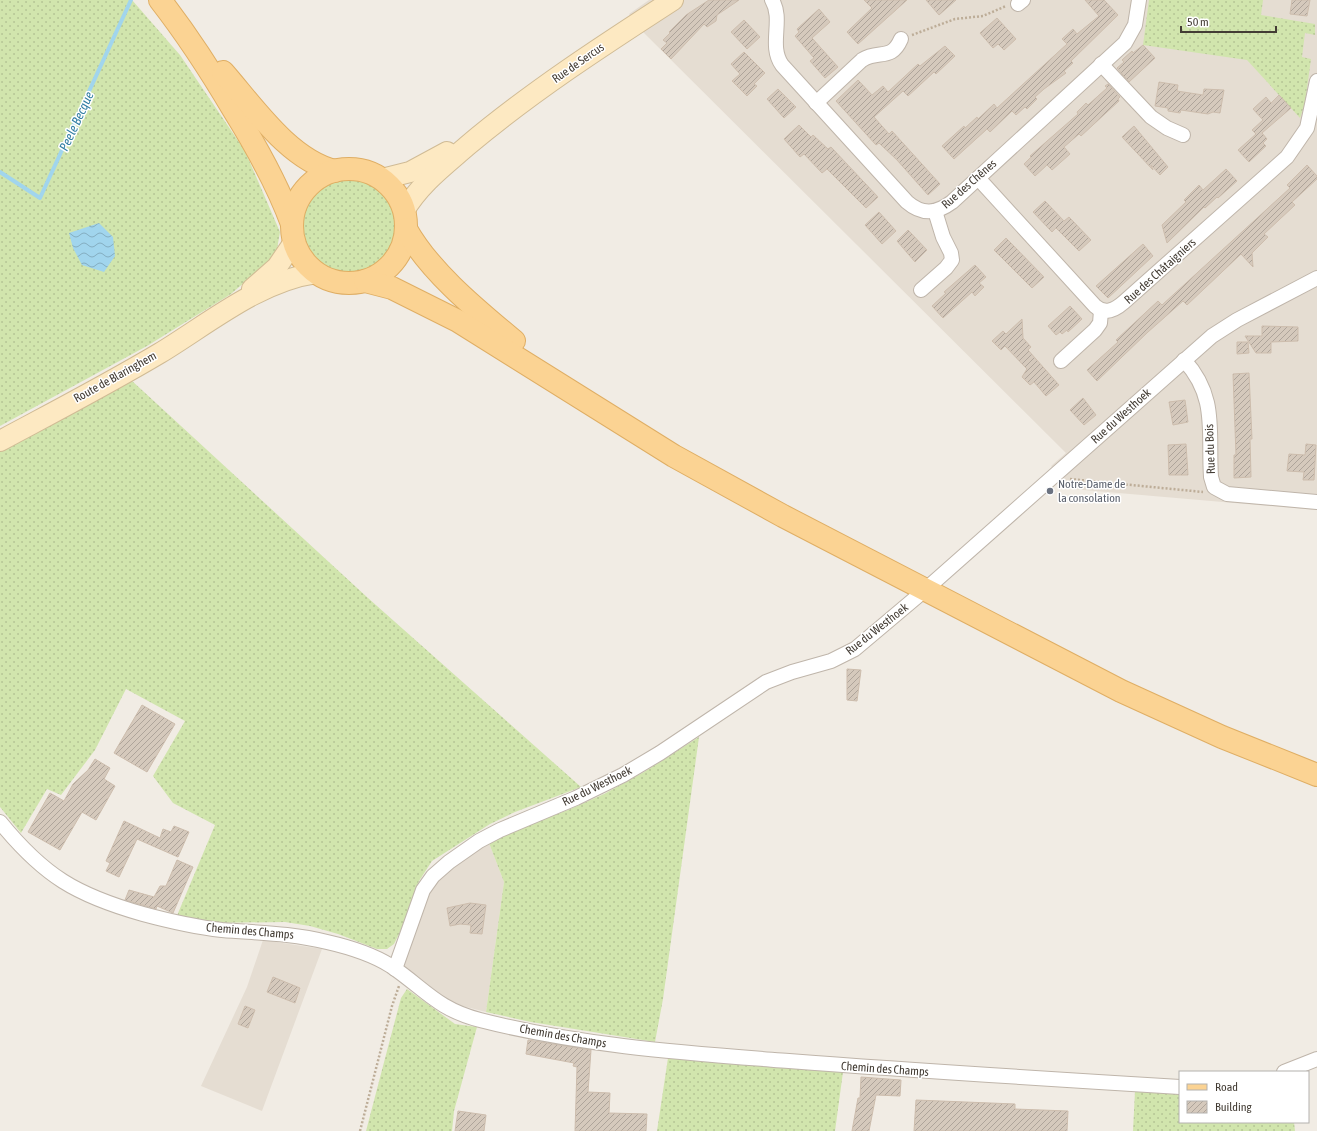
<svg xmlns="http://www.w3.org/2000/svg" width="1317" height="1131" font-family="'Asap Condensed',sans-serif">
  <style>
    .residential { fill: #e5ddd2 }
    .grass { fill: url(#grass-dots) }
    .water { fill: url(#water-waves) }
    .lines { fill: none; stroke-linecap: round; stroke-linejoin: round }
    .stream { stroke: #a1d5ed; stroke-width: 4 }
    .building { fill: url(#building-hatch); stroke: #cdbdad }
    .street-casing { stroke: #bfb5aa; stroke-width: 16 }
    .secondary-casing { stroke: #d0bb95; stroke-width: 22 }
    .primary-casing { stroke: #dfae64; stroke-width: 24 }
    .path { stroke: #bdad98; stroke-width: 2.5; stroke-dasharray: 2 2; stroke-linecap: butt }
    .street { stroke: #fff; stroke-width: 14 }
    .secondary { stroke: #fde9c2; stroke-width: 20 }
    .primary { stroke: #fbd393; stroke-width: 22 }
    .worship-dot { fill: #6b7280; stroke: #fff; stroke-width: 1.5 }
    .labels { text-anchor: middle; stroke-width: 3; stroke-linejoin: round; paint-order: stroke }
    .street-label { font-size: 12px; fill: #433c34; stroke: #fff }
    .worship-label { font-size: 12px; fill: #5b616d; stroke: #fff; text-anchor: start }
    .water-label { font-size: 13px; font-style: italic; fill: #2f7da2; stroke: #fff }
  </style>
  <defs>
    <pattern id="grass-dots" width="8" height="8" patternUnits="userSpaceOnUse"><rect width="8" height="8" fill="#d1e5ad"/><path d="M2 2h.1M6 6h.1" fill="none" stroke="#b5c595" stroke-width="1.8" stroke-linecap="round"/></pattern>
    <pattern id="water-waves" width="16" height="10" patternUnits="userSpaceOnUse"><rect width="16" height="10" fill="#a1d5ed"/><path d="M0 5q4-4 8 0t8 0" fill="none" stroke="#85aec1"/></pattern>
    <pattern id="building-hatch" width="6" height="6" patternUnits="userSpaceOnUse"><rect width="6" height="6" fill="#d5c9bc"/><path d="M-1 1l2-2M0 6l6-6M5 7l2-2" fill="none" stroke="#aea49a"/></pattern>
  </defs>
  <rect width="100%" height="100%" fill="#f1ece4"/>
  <!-- residential -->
  <g class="residential">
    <path d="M649,0h668v510l-245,-21 -21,-23 15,-13 -425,-423 -12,-16z"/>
    <path d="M489,843l15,39 -18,130 -35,-9 -35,-24 -13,-13 6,-22 24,-60 27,-25z"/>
    <path d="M263,940l59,9 -60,162 -61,-25 46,-99z"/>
  </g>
  <!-- grass -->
  <g class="grass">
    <path d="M0,0h132l48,55 65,96 35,81 -4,23 -45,39 -84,52 -147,80z"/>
    <path d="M1149,0h114l-2,15 54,9v11l-10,-2 -3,24 9,2 -6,44 -5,15 -53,-58 -104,-15z"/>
    <circle cx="349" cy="226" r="47"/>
    <path d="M131,380l237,218 213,189 -66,25 -25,12 -58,37 -13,20 -18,49 -7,14 -7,5h-10l-39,-15 -28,-8 -25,-4 -81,1 -28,-5 39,-93 -42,-22 -20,-27 32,-55 -59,-32 -31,61 -34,45 -14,-6 -26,44 -21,-26v-357z"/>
    <path d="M699,737l-36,262 -8,43 -124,-20 -45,-10 18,-130 -15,-39 35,-17 44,-16 36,-16 40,-22z"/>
    <path d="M407,989l48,35 22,3 -23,84 -2,20h-86l22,-84 13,-49z"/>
    <path d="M668,1058l175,14 -8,59h-178z"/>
    <path d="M1135,1091l45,3v28h114l1,9h-162z"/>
  </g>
  <!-- water -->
  <path class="water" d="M99,223l14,14 2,19 -11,16 -22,-7 -9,-17 -4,-15z"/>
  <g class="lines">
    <!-- stream -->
    <path class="stream" d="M0,172l40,26 91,-198"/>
  </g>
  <!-- building -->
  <g class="building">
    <path d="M709,0h30l-22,15 -1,6 -9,6 -3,-3 -33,35 -10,-10 6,-6 -4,-3 7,-7 -1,-1 17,-17z"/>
    <path d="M864,0h43l-49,44 -11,-12 25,-24z"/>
    <path d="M926,0h30l-17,15z"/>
    <path d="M1085,0h19l14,15 -47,46 2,2 -9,8 2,2 -22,16 -9,8 2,2 -10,10 -2,-2 -9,8 -4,-4 -22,21 -3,-3 -33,30 -12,-13 22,-20 1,2 12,-11 1,2 16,-15 3,4 70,-64 -5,-5 11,-10 4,5 22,-18z"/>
    <path d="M1292,0h18l-3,16 -17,-2z"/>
    <path d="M819,9l11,13 -18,16 26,29 -13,11 -15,-17 4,-3 -19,-22 4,-4 -2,-3z"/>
    <path d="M997,18l19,21 -12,11 -6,-6 -5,4 -13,-15z"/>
    <path d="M744,20l16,17 -13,12 -16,-17z"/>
    <path d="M1143,45l12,13 -26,24 -12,-14 7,-6 -2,-2 10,-9 1,2z"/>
    <path d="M945,46l10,10 -19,18 -2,-2 -26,24 -5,-5 -29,26 15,17 3,-3 48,53 -12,11 -31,-35 -18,-17 -3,2 -40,-44 22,-21 14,15 11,-9 5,6 30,-28 2,2z"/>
    <path d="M744,52l21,21 -11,11 3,2 -10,10 -15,-15 8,-7 -9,-10z"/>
    <path d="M1159,82l19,3 -1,6 26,4 1,-6 20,1 -4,23 -7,-1 -5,2 -27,-4 -1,3 -12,-2v-3l-13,-2z"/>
    <path d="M1108,84l12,13 -2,2 1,2 -38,35 -2,-2 -15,13 6,7 -18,16 -5,-5 -12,11 -11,-12 7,-7 -1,-1 48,-42 -1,-2 9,-9 2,2 19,-17 -2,-2z"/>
    <path d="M778,89l18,18 -12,11 -17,-19z"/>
    <path d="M1279,95l12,13 -29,25 5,6 -4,4 3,3 -17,16 -11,-12 18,-16 -4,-4 11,-10 -10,-11 13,-12 5,6z"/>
    <path d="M799,125l12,12 2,-2 15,14 3,-2 47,50 -12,11 -39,-39 -5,4 -18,-19 -4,3 -16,-18z"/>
    <path d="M1134,126l34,41 -8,8 -9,-10 2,5 -31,-33z"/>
    <path d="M1307,165l10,11v3l-25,23 3,3 -31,29 4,3 -16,16 1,14 -12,-13 -54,51 -4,-4 -35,31 -51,49 -10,-11 31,-28 -2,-2 42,-39 4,4 128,-117 -3,-3z"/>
    <path d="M1226,169l11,12 -19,17 -1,-1 -12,11 -1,-1 -37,36 -5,-18 24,-23 -2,-2 15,-15 4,5z"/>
    <path d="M1045,201l19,20 5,-4 22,23 -12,11 -23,-23 -4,4 -19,-20z"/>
    <path d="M879,212l17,19 -14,13 -17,-19z"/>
    <path d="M908,230l19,20 -12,12 -18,-21z"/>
    <path d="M1006,238l38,39 -12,11 -38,-38z"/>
    <path d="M1143,244l10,12 -45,42 -12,-12z"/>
    <path d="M975,265l11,12 -7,6 5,4 -9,9 -3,-4 -29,26 -11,-12 14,-13 -2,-1z"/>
    <path d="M1070,306l12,13 -14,13 -1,-2 -5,4 -2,-2 -4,3 -8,-9z"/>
    <path d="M1022,319l1,19 8,9 -3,3 31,35 -13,11 -12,-14 -4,3 -8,-8 5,-8 -22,-23 -4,4 -9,-9 11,-10 3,3z"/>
    <path d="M1262,326l36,1v14l-27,1v11h-15l-11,-17h17z"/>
    <path d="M1237,342h11l1,11 -12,1z"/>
    <path d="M1249,373l3,66h-2l1,38 -17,1v-23h2l-3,-81z"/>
    <path d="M1083,398l13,17 -12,10 -14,-15z"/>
    <path d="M1185,400l3,22 -15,3 -4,-23z"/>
    <path d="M1186,444l2,31h-19l-1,-30z"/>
    <path d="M1306,444l10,1 -2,35h-11l1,-8 -17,-1 2,-17 16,1z"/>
    <path d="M847,669l14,1 -4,31 -10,-1z"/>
    <path d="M142,705l33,19 -28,48 -33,-19z"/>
    <path d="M95,759l15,9 -6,11 11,7 -19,34 -14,-8 -22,38 -32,-18 22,-39 14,8 9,-17 15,-14z"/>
    <path d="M124,821l36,17 3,-9 8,3 3,-6 15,6 -11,25 -41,-18 -18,38 -13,-6 4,-8 -4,-2z"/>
    <path d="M177,860l16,7 -20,46 -16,-7 -1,3 -31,-9 4,-10 25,7 6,-11h6z"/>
    <path d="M470,903l16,2 -4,29 -12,-1 1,-8 -11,-1 -10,2 -3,-18z"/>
    <path d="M273,977l27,11 -5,15 -28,-11z"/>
    <path d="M245,1006l10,4 -7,18 -10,-4z"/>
    <path d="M528,1040l63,10 -3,42 22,1 -1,20 38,1 -1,17h-71l2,-64 -4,-1 1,-3 -48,-9z"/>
    <path d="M861,1077l40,3 -1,16 -24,-1 -7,36h-17l6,-33h2z"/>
    <path d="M916,1100l99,4v5l53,2 -1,20h-153z"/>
    <path d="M458,1111l28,4 -2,16h-29z"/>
  </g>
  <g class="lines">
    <defs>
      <g id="street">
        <path d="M772,0c12,20 -4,45 10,65l125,137c15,13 29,12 45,0l173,-159 10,-18 4,-25"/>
        <path d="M1018,4l5,-4"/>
        <path d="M1101,64l50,53 16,11 16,7"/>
        <path d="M816,103l46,-43c17,-11 29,2 39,-21"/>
        <path d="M978,178l117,128c10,9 20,4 29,-4l163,-145 20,-29 10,-47"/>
        <path d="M921,290l25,-22 6,-8 -1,-7 -8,-16 -8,-26"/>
        <path d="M1184,360c34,37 24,72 27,117l3,10 13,7 90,8"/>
        <path d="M1061,361l34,-31 5,-7 1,-12"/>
        <path d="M0,822c44,54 76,73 143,92 26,7 52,13 79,16 36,3 69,3 105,12 22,5 45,12 64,24 34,23 46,43 89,54 101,26 206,33 309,41 130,10 260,18 391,26"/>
        <path d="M395,969l28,-79 10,-14 16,-14 30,-21 21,-11 76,-32 47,-23 37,-22 106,-71 26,-10 39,-11 24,-12 70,-59 287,-254 25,-16 80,-42"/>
        <path d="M1284,1072l33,-13"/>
      </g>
      <g id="secondary">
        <path d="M382,179l28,-7 37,-20"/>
        <path d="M404,211c16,-27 40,-45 63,-65 64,-54 135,-100 206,-146"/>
        <path d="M252,289l25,-22 17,-25"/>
        <path d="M0,441c54,-29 108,-57 160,-88 48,-29 99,-72 156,-80"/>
      </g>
      <g id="primary">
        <path d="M160,0c28,36 50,70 73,109 23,37 44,74 59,115"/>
        <path d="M223,72c30,34 66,88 112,99"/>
        <circle cx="349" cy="226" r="57"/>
        <path d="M406,229c24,43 71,81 108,112"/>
        <path d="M365,281l27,7 66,33 216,135 109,60 338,175 101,46 95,38"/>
      </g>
    </defs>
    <!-- street casing -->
    <use href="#street" class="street-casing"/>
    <!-- secondary casing -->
    <use href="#secondary" class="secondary-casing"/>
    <!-- primary casing -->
    <use href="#primary" class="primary-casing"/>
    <!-- path -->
    <g class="path">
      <path d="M912,35l43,-16 28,-3 23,-10"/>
      <path d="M1070,479l133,13"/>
      <path d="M360,1131l32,-125 7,-20"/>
    </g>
    <!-- street -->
    <use href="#street" class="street"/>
    <!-- secondary -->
    <use href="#secondary" class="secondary"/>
    <!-- primary -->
    <use href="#primary" class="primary"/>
  </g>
  <!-- markers -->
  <circle class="worship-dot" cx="1050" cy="491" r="4"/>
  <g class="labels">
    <!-- street labels -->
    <g class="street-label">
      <text transform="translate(578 63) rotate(-35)" y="4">Rue de Sercus</text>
      <text transform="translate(969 184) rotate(-41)" y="4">Rue des Chênes</text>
      <text transform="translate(1160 271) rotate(-42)" y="4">Rue des Châtaigniers</text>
      <text transform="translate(115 377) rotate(-29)" y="4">Route de Blaringhem</text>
      <text transform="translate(1121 416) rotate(-42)" y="4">Rue du Westhoek</text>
      <text transform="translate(1210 449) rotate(-92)" y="4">Rue du Bois</text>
      <text transform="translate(877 629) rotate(-38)" y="4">Rue du Westhoek</text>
      <text transform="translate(597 786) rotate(-26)" y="4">Rue du Westhoek</text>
      <text transform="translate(250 931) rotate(5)" y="4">Chemin des Champs</text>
      <text transform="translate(563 1036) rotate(10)" y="4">Chemin des Champs</text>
      <text transform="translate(885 1069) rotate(4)" y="4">Chemin des Champs</text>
    </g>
    <!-- worship labels -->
    <g class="worship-label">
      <text x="1058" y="488">Notre-Dame de<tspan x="1058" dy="14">la consolation</tspan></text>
    </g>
    <!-- water labels -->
    <g class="water-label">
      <text transform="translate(76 121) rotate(-65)" y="5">Peele Becque</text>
    </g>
  </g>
  <!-- legend -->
  <rect x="1179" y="1071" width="130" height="52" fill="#ffffff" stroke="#b4b1ae"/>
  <rect x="1187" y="1084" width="20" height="6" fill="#fbd393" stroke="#b4b1ae"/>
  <text x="1215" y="1091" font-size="12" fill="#433c34">Road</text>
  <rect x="1187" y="1101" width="20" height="12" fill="url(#building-hatch)" stroke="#b4b1ae"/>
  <text x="1215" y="1111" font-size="12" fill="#433c34">Building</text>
  <!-- scale -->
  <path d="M1181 26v6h95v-6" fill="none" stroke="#433c34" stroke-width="2"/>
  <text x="1187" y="26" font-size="12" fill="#433c34" stroke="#ffffff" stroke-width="3" paint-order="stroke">50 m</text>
</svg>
